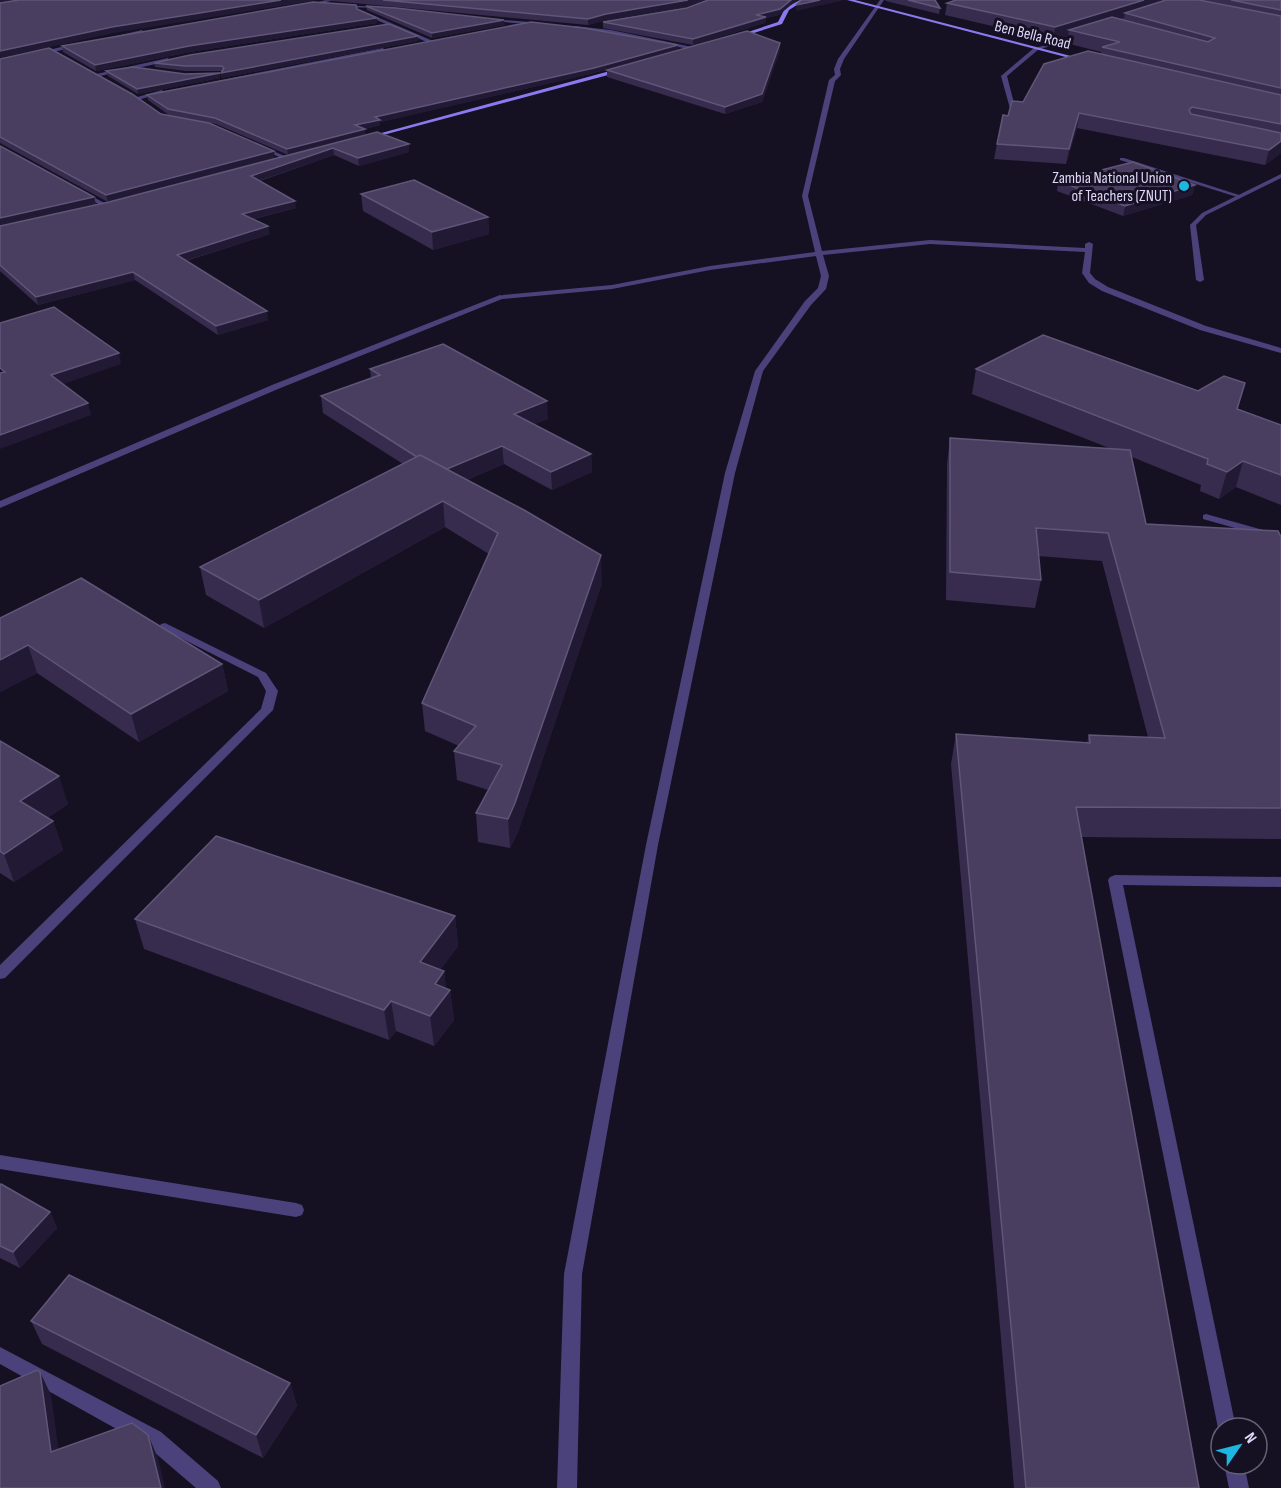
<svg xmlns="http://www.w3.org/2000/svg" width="1281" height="1488" font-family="'Sofia Sans Condensed',sans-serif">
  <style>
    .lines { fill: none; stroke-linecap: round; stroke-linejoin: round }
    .lane { fill: #4b427b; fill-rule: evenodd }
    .street { fill: #4b427b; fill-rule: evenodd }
    .secondary { fill: #8a7aee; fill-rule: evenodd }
    .wall { fill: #372c4d }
    .shaded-wall { fill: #221934 }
    .building { fill: #493e60; stroke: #605678; stroke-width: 1.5 }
    .poi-dot { fill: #1db6e0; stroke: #161122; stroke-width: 2 }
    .labels { text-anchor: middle; stroke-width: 6; stroke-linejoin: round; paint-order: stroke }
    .far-street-label { font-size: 16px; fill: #dfd7fa; stroke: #161122 }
    .far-poi-label { font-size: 16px; fill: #dfd7fa; stroke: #161122; text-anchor: end }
  </style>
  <rect width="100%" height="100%" fill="#161122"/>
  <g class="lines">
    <!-- lane -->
    <g class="lane">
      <path d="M880,0h4l-40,59 -4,10 1,6 -6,6 -27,115 14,55 108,-11 155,8v-4l4,-2 4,2 -3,29 5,6 13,8 98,39 75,22v5l-81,-23 -98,-39 -13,-8 -7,-10 3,-21 -155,-8 -107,11 6,21 -3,13 -15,16 -48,66 -28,102 -77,372 -76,429 -5,214h-20l7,-214 82,-429 79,-372 30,-102 50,-70 13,-13 3,-12 -5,-20 -106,14 -98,19 -109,10 -4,-2 4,-2 109,-10 98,-19 105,-14 -13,-56 27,-116 6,-5 -1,-6 4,-10z"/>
      <path d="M1034,48l5,1 -32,27 9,35 -5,1 -10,-36z"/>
      <path d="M1120,158h4l118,38 -5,1 -117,-37z"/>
      <path d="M1193,223l3,2 8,55 -4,2 -4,-2 -6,-55z"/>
      <path d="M1206,514l75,21v6l-78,-22v-4z"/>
      <path d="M1115,875l166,2v10l-158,-2 113,543h-15v7l-3,-7 -110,-548 2,-3z"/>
      <path d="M0,1155l296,48 6,2 2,5 -2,5 -6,2 -296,-48z"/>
      <path d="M0,1347l161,85 57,49 3,7h-25l-49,-42 -147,-82z"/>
      <path d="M1224,1464h20l5,24h-20z"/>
    </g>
    <!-- street -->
    <g class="street">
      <path d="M326,0h9l-30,7 -2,-1z"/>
      <path d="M341,5l40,2 2,1 -44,-1z"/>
      <path d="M363,11l70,30 1,1 -5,1 -68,-30z"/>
      <path d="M491,19l51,4 2,1 -2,1 -53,-4z"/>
      <path d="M574,26l37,4 86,18 -3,2 -83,-16 -39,-5z"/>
      <path d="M142,30l2,3 -46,10 -3,-2z"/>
      <path d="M1081,33l5,1 -48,16 -5,-1z"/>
      <path d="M78,43l2,3 -41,9 -3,-2z"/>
      <path d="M383,48l2,3 -206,40 -3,-2z"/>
      <path d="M168,58l2,3 -75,16 -3,-2z"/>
      <path d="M162,90l2,3 -27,7 -3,-2z"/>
      <path d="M258,146h4l27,12 -5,1 -26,-11z"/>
      <path d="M1281,174v4l-75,37 -11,11 -5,-1 12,-12z"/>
      <path d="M82,191l28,15 1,1 -5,1 -26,-14 -1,-1z"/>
      <path d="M500,295l7,2 -229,92 -278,119v-7l272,-116z"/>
      <path d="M165,623l101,50 12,18 -5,19 -268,268 -5,1v-14l261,-256 5,-18 -8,-14 -97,-49 -1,-2 1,-2z"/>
    </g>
    <!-- secondary -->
    <g class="secondary">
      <path d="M800,0h5l-16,10 -7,14 -44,14 -5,-1 45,-15 7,-14z"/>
      <path d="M847,0h8l231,60 -5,1z"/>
      <path d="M621,68l2,3 -255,68 -5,-1z"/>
    </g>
  </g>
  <!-- wall -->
  <g class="wall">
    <path d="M322,0h382l-19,7 -79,13 -18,5z"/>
    <path d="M885,0h50l5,8 -1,6 -53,-13z"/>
    <path d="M956,0h325v153l-16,12 -188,-37 -11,36 -72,-5 3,-15 11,-28 15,-14 78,-48v-2l-35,-9 2,-7 -15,4 -108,-25 2,-12z"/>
    <path d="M366,6l139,19 -73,13 -65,-28z"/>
    <path d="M687,8l92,7 -13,3 -1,5 -72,22 -90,-17v-6z"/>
    <path d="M357,9l20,14 -187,29 -94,19 -33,-19 -1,-6z"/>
    <path d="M418,41l-197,37v-5l1,-2h-36l-31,-4 -1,-4z"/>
    <path d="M678,49l-84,24 -214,49v3l-15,4v5l-77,21 -72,-31 -47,-9 -21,-15 -1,-5z"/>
    <path d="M780,50l-18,52 -37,12 -118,-37v-7z"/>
    <path d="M0,59l161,55 114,44 -167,44 -108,-59z"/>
    <path d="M106,71l79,3 35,-1v5l-82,16 -30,-18z"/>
    <path d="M377,132l32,12v8l-50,14 -25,-11 -74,26 36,27 -42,11 16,15 -84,27 82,59 -50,15 -83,-55 -97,25 -38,-34v-125l94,51 2,8z"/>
    <path d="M1058,181l137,4 -3,10 -69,21 -66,-25z"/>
    <path d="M361,194l127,23 1,17 -56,16 -70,-39z"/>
    <path d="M370,369l178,50 -14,5 57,30 1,18 -40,18 -48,-26 -37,16 135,103 -84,249 -8,16 -32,-6 -2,-29 12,-23 -31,-10 -3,-29 5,-5 -34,-15 -3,-28 67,-149 -44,-27 -181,101 -58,-33 -6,-28 203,-103 -80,-51 -2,-17 50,-17z"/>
    <path d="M976,369l261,40 44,16v80l-45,-18 -17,12 -19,-8 1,-6 -69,-28 14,67 135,13v302l-200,-2 118,651h-185l-63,-724 5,-30 131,9 2,-8 59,2 -46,-176 -64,-5 3,24 -6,28 -89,-8 1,-136 3,-26 159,10 -137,-54z"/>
    <path d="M0,618l222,46 6,27 -89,51 -102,-69 -37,19z"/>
    <path d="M0,741l68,63 -21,14 6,3 10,29 -49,32 -14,-9z"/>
    <path d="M455,916l3,30 -18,24 4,1 2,18 4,1 4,30 -20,26 -38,-15 -7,9 -245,-91 -9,-30z"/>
    <path d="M0,1185l50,27 7,16 -37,40 -20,-10z"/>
    <path d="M31,1321l259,62 7,23 -34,52 -221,-114z"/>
  </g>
  <!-- shaded-wall -->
  <g class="shaded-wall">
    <path d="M0,0h18l-18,3z"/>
    <path d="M281,0h37l-204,33 -114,25v-7l112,-24z"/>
    <path d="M688,0h16l-19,7 -79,13 -18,5v-6l18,-5z"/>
    <path d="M791,0h6l-18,15 -13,3 -1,5 -72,22v-6z"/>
    <path d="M820,0h25l-49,11v-6z"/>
    <path d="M1144,0h37l-56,13 -1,5 -46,15 -9,-3 -1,6 -15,4 2,-13z"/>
    <path d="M377,18v5l-187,29 -94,19 -1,-6 94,-19z"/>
    <path d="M504,20l1,5 -73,13v-5z"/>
    <path d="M418,36v5l-197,37v-5z"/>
    <path d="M780,43v7l-18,52 -37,12v-7z"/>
    <path d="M678,45v4l-84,24 -214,49v3l-15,4v5l-77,21 -1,-6 88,-32z"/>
    <path d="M220,73v5l-82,16 -1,-5z"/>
    <path d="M1079,113l-2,15 -11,36 3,-15z"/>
    <path d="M1281,141v12l-16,12 4,-15z"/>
    <path d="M409,144v8l-50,14 -1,-8z"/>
    <path d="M333,148l1,7 -82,28 -1,-7z"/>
    <path d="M274,151l1,7 -167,44 -2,-7z"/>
    <path d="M1195,185l-3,10 -69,21 2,-10z"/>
    <path d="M94,197l2,8 -96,22v-9z"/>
    <path d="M295,201l1,7 -52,13 -2,-7z"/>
    <path d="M488,217l1,17 -56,16 -1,-18z"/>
    <path d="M268,226l2,8 -92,29 -1,-8z"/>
    <path d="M133,272l2,8 -97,25 -2,-8z"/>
    <path d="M267,311l1,9 -50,15 -2,-9z"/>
    <path d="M119,353l2,11 -66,23 -4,-12z"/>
    <path d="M547,401l1,18 -33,13 -1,-18z"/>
    <path d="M88,403l3,12 -91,34v-14z"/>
    <path d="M502,446l2,18 -61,26 -2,-18z"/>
    <path d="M591,454l1,18 -40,18 -1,-18z"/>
    <path d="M1243,461l-7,26 -17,12 8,-27z"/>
    <path d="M443,501l2,26 -181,101 -5,-28z"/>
    <path d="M601,555l1,28 -84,249 -8,16 -2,-29z"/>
    <path d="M28,645l9,28 -37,19v-32z"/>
    <path d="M222,664l6,27 -89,51 -8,-28z"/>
    <path d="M59,776l9,28 -38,25 -10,-28z"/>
    <path d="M53,821l10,29 -49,32 -10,-28z"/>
    <path d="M455,916l3,30 -34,46 -4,-30z"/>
    <path d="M444,971l3,23 3,-4 4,30 -20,26 -4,-30 5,-32z"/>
    <path d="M391,1001l5,30 -7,9 -5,-30z"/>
    <path d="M50,1212l7,16 -37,40 -7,-16z"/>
    <path d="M40,1372l11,23 11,79 -11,-22z"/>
    <path d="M290,1383l7,23 -34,52 -7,-23z"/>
    <path d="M148,1435l10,23 7,30h-4z"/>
  </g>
  <!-- building -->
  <g class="building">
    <path d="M19,0h262l-169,27 -112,24v-48z"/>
    <path d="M383,0h305l-82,14 -18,5z"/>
    <path d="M708,0h83l-11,9 -24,6 10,2 -73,22 -90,-17 84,-14z"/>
    <path d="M802,0h18l-24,5z"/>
    <path d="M908,0h27l5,8z"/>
    <path d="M956,0h188l-89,27 -108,-24z"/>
    <path d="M1166,0h33l82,16v72l-179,-41 18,-5 -51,-12 43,-13 96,25 7,-4 -90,-25z"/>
    <path d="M1231,0h50v10z"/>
    <path d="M313,2l43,3 1,4 20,9 -188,28 -94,19 -33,-19z"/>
    <path d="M366,6l30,2 108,12 -72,13z"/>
    <path d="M531,22l53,6 94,17 -84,23 -219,49 5,3 -25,5 10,4 -78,20 -72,-31 -47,-9 -21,-14z"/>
    <path d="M389,24l29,12 -197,37 3,-5 -2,-2h-37l-31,-3 36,-8z"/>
    <path d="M747,31l33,12 -18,51 -37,13 -118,-37z"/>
    <path d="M49,48l83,46 29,20 48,9 65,28 -168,44 -106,-58v-78z"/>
    <path d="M1088,51l193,44v29l-89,-17 -3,3 2,4 90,19v8l-12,9 -190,-37 -10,36 -72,-5 6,-29 5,1 4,-15 11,1 21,-38z"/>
    <path d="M133,67l52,7 35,-1 -83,16 -31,-18z"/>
    <path d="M377,132l32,12 -51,14 -25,-10 -82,28 44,25 -53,13 26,12 -91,29 90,56 -51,15 -83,-54 -97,25 -36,-32v-39l109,-24z"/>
    <path d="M0,146l94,51 -94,21z"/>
    <path d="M1133,162l62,23 -70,21 -67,-25z"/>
    <path d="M414,180l74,37 -56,15 -71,-38z"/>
    <path d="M54,307l65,46 -68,22 37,28 -88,32v-62l5,-1 -5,-4v-45z"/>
    <path d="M1043,335l155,56 26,-15 21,7 -8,26 44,16v50l-38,-14 -16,11 -20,-8 1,-5 -232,-90z"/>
    <path d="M443,344l104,57 -33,13 77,40 -40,18 -49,-26 -55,23 -27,-14 -3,2 -96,-61 59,-21 -10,-6z"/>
    <path d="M950,438l180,12 16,74 132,7 3,6v271l-205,-1 123,681h-173l-70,-754 134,9 -1,-8 76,3 -57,-205 -72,-5 5,52 -91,-8z"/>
    <path d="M420,455l104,55 77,45 -86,248 -7,16 -32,-6 26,-48 -48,-14 22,-25 -54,-23 76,-170 -55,-32 -184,99 -59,-33z"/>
    <path d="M81,578l141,86 -91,50 -103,-69 -28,15v-42z"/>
    <path d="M0,741l59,35 -39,25 33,20 -49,33 -4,-3z"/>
    <path d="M216,836l239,80 -35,46 24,9 -9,13 15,6 -20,26 -39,-15 -7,9 -249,-91z"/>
    <path d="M1,1184l49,28 -37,40 -13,-6v-61z"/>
    <path d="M69,1275l221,108 -34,52 -225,-114z"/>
    <path d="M37,1370l3,2 11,80 81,-29 16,12 13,53h-161v-102z"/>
  </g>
  <!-- markers -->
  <circle class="poi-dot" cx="1184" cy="186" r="6"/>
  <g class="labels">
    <!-- far-street labels -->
    <g class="far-street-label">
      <text transform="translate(1033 34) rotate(14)" y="6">Ben Bella Road</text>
    </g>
    <!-- far-poi labels -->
    <g class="far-poi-label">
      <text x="1172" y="183">Zambia National Union<tspan x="1172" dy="18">of Teachers (ZNUT)</tspan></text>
    </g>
  </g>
  <!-- north arrow -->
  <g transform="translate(1239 1446) rotate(55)"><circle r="28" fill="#161122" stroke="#666078" stroke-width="1.5"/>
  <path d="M0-4.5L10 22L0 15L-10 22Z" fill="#1db6e0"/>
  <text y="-9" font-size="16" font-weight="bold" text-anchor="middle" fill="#dfd7fa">N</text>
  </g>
</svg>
